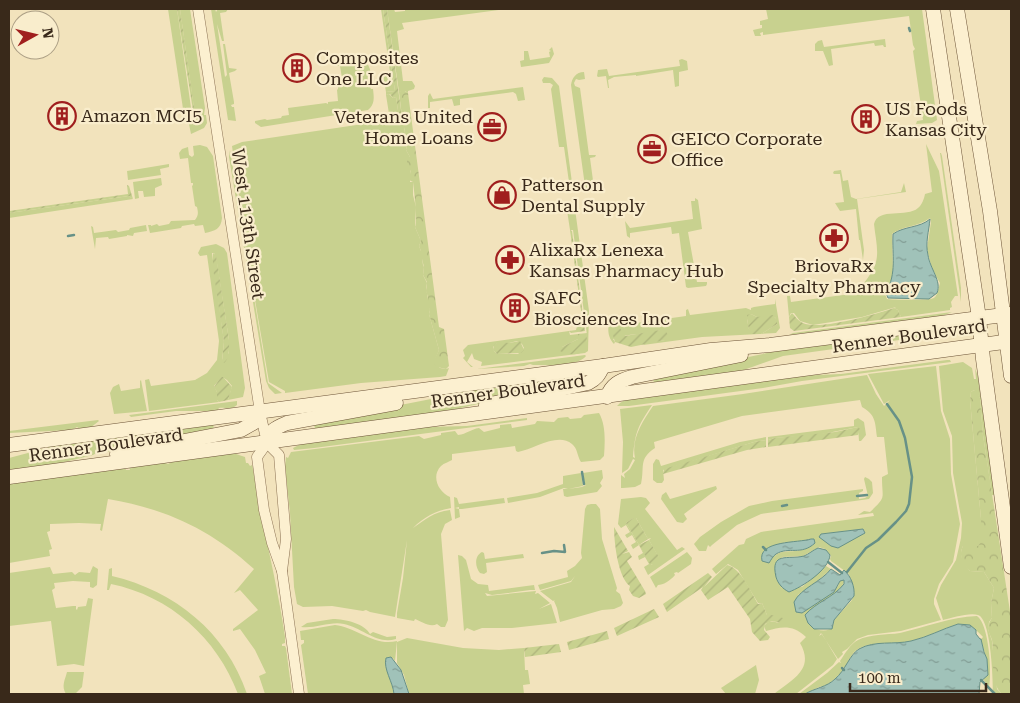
<svg xmlns="http://www.w3.org/2000/svg" width="1020" height="703" font-family="'Roboto Serif',serif">
  <style>
    .grass { fill: #c8d18f; fill-rule: evenodd }
    .forest { fill: url(#forest-crowns) }
    .garden { fill: url(#garden-furrows) }
    .water { fill: url(#water-ripples); stroke: #679187 }
    .lines { fill: none; stroke-linecap: round; stroke-linejoin: round }
    .stream { stroke: #679187; stroke-width: 2.5 }
    .minor-casing { stroke: #8b7254; stroke-width: 11 }
    .secondary-casing { stroke: #6c5337; stroke-width: 15 }
    .minor { stroke: #fcf0d0; stroke-width: 10 }
    .secondary { stroke: #fcf0d0; stroke-width: 14 }
    .labels { text-anchor: middle; stroke-width: 4.5; stroke-linejoin: round; paint-order: stroke }
    .poi-label { font-size: 18px; fill: #39291a; stroke: #f9edcc; text-anchor: start }
    .street-label { font-size: 18px; fill: #39291a; stroke: #f9edcc }
  </style>
  <defs>
    <pattern id="forest-crowns" width="20" height="18" patternUnits="userSpaceOnUse" patternTransform="scale(1.25)"><rect width="20" height="18" fill="#c8d18f"/><path d="M2 6a3 3 0 1 1 6 0M12 15a3 3 0 1 1 6 0" fill="none" stroke="#adb37b"/></pattern>
    <pattern id="garden-furrows" width="10" height="10" patternUnits="userSpaceOnUse" patternTransform="scale(1.25)"><rect width="10" height="10" fill="#c8d18f"/><path d="M-1 1l2-2M0 10L10 0M9 11l2-2" fill="none" stroke="#adb37b"/></pattern>
    <pattern id="water-ripples" width="26" height="14" patternUnits="userSpaceOnUse" patternTransform="scale(1.25)"><rect width="26" height="14" fill="#a0c2b9"/><path d="M2 4q2-2 4 0t4 0M15 11q2-2 4 0t4 0" fill="none" stroke="#839e96"/></pattern>
  </defs>
  <rect width="100%" height="100%" fill="#f2e3bc"/>
  <!-- grass -->
  <g class="grass">
    <path d="M168,9h9l16,113h3l-16,-113h10l15,99 -1,7h2l1,8 -3,5 -13,6 -2,-10 -4,-2z"/>
    <path d="M211,9h4l1,3 2,-3h10l-2,3 -6,1 4,28h-2l-5,-17 8,53 2,-2 -4,-31h2l4,24 8,1 -2,2 -6,2 5,29v2l-3,1 1,2h2l2,14 -8,-1z"/>
    <path d="M381,9h2l12,82 -9,1 -3,-17 7,-3z"/>
    <path d="M387,9h7l1,3 10,-1v-2h101l-104,14 2,6 -7,2 6,50h9l3,5 -1,3 -6,2v2l-3,-2 -6,1z"/>
    <path d="M766,9h156l15,111 -5,3 -16,1 1,-3 6,-1 -10,-69 2,-2 -2,-4 -4,-29 -146,19v-3l-3,1 1,3h-6l-2,-6 9,-2v-3h-2v-4l8,-2z"/>
    <path d="M885,39l1,8h-2l-1,-2 -8,1 -1,-3 -43,6 2,16 -4,1 -6,-15h-8v-7l3,-3 4,-1 2,7z"/>
    <path d="M552,47l2,7 -5,9 -28,4 -1,-6 4,-1v-9h4l2,9 20,-3 -1,-5 2,-1 -2,-1z"/>
    <path d="M682,59l5,2 1,9 -9,2v14l-4,1 -2,-17 -37,6v-1l-22,2 -6,3 1,8h-1l-2,-12 -8,1 -1,-1 1,-6 9,-1 2,7 71,-10 -1,-6z"/>
    <path d="M361,60c11,3 10,16 11,26l-2,1 1,2h2c1,9 2,15 -5,21l-107,17 -6,-4v-2l10,-2 2,1 14,-2 1,-2 7,-1 -1,-7 38,-5 2,1v-2l10,-1 -1,-11 1,-1v-4l5,-1 -3,-18h-5v-2z"/>
    <path d="M584,72l1,7 -6,1 -3,-1 -2,4 1,3 5,2 9,67h7l-1,2 -5,1 4,30h6l1,2 -13,1 -3,-5 -14,-101c1,-7 5,-13 13,-13z"/>
    <path d="M544,77l8,1 7,8 14,104 -3,-1 -6,-42h-5l-8,-58 2,-4 -3,-2h-7l-1,-3z"/>
    <path d="M523,87l2,13 -7,1 -2,-7 -3,-2 -53,7v6l-6,1 -2,-7 -22,3v6h-2v-12l2,-3 3,6z"/>
    <path d="M389,94l4,4 3,-1 3,20 5,2c-2,10 5,21 2,31l4,7v25h3v13l3,12 -1,20 6,14 -2,5 2,5 2,14 1,2 -1,8 4,8 -1,5 4,22 -1,4 10,36 -5,12 6,6 6,1 3,-1 -3,8 -6,1 -79,6 -76,10v-2l-16,-9 -22,-129 -15,-107 10,-4 148,-22 -4,-25z"/>
    <path d="M926,144l13,27 19,125h-3l-4,6 1,5 -2,1v2l-49,7 -3,-7 -4,-2 2,-1 -34,10 -49,8 -13,-4 -6,-8h-3l-2,4 -2,-21h3l1,6 67,-9 -1,-7c6,-1 9,-5 12,-10 13,-17 7,-32 5,-52 4,-17 33,-6 44,-16 4,-3 6,-9 7,-14l7,-2zM930,218l1,4 -4,27 5,20 8,14 -3,11c-2,3 -2,4 -6,5 -5,1 -39,1 -44,0l-2,-5 6,-10 2,-9 -1,-41c9,-8 26,-7 38,-16z"/>
    <path d="M200,145l7,2 6,9 9,62c-1,11 -7,13 -17,15l-2,-8 -8,1 -1,-2 -12,2 -1,2 -31,5 -2,-8h3v1l6,-2 2,2 10,-2 2,-3 24,-1c4,-5 3,-8 2,-13l-2,-1 -3,-20 1,-1v-2h-2l-3,-25 -8,1 -1,-6 3,-4 6,-2 1,8 3,2 2,-2 -1,-9z"/>
    <path d="M230,150l38,233 14,10 -7,1 -6,-6 -3,-7 -37,-224z"/>
    <path d="M940,153h1l1,3 19,132v14z"/>
    <path d="M169,164v3l-9,2 1,6 -33,5 -1,-9z"/>
    <path d="M841,170l2,11 5,-1 3,17 5,2 45,-7 3,-9 2,9 -49,7 7,51 -1,10 -3,-20h-1l-3,-31 -16,2 -5,-8 9,-1 -4,-28h-6l-1,-1 1,-2z"/>
    <path d="M161,178l1,7 -7,3v8l-11,1 -1,-6h-5l1,7 -4,1 -2,-17z"/>
    <path d="M129,196l4,3 -124,19v-5z"/>
    <path d="M695,198l3,2 4,29 -14,3 9,50h10v2l-1,2 -18,2 -2,-1 -7,-54 -7,1 -1,-7 -41,6v5l-3,-2 -2,-15 5,7 63,-9 -2,-18h4z"/>
    <path d="M569,208l6,1 14,102 -1,40 -3,2 -104,13 1,-4 -8,-3 -2,-6 -5,9 6,5h-2l-8,-9 2,-2 -2,-6 5,-5 101,-14 1,4 8,-1v5l-16,8 11,7c12,-3 13,-8 14,-19l-14,-105h-3l-3,-20 -7,-1zM517,341l5,3 2,4 -6,6h-21l-3,-3 -1,-4 4,-4h12z"/>
    <path d="M146,225l1,6 -13,2 -1,3 -6,-1v1l-18,3 -1,-2 -12,1 -1,11 -4,-23 2,1 1,6 22,-3 2,2 11,-2 1,-2z"/>
    <path d="M216,244l8,4 3,5 18,135 -2,9 -15,3 4,-14 -5,-6 -5,-3 -8,9 3,6v8l2,2 -70,9 -4,-31 4,-1 2,7 44,-6 12,-7 10,-13 2,-19 -12,-86 -7,1 -2,-3 3,-6zM212,253h2l2,4 13,83v13l-7,7 2,-18z"/>
    <path d="M775,299l5,29 -4,5 -74,4 -59,8 2,-2 20,-3 -5,-10c-15,5 -32,3 -47,9l2,3 -1,2c-7,-8 -6,-15 -5,-24l8,-2 1,6 4,1 64,-9v-6l2,-1 2,6 56,-7 5,2v-2l3,-1 21,-3zM751,314l6,3h18l2,7 -16,10 -12,-5 -2,-9z"/>
    <path d="M952,312l-10,4 -153,19 4,-2z"/>
    <path d="M948,328l8,2 1,2 -174,24 -45,16 -84,13 -1,-8 138,-29z"/>
    <path d="M585,355l1,1c-9,11 -38,9 -53,9l-3,-1 -6,2 -47,3z"/>
    <path d="M947,360h3l1,2 -149,19 -39,7 -134,18h-12l3,-3 5,-3 169,-24 47,-2z"/>
    <path d="M963,362l9,6 2,11h2l-1,-11 3,9 16,114v4h-2l-9,-60 -3,-37 -6,-8 -3,2 -1,8 11,119v24l-3,3h-15c-5,10 1,16 7,25l14,1 10,16 -3,15 1,15 -3,4 -1,7 4,12 5,48 5,5h-5l-4,-3c0,-13 -2,-72 -15,-76 -8,-3 -27,3 -35,5l-7,-22 5,-13 15,-25 5,-22 1,-15 -9,-50 -1,-37 -9,-25 -4,-45z"/>
    <path d="M936,366l5,45 9,28 1,35 9,50 -7,38 -14,22 -5,15v5l7,16 -40,11 -33,4 -11,4 -10,10 -5,3 1,2 -5,5 -17,-26 -2,3 3,-2 15,25 -4,6 -37,29h-22c19,-15 41,-25 26,-51l6,-6c-14,-13 -25,-10 -40,-6l-2,-5c4,-6 9,-5 15,-3l-7,-8h-5l-5,-12h-4l-20,-33 -10,-6 -12,10 -4,-5 27,-24 5,-1 2,-5 15,-7 113,-16 -1,-3 -15,2 6,-4 6,1c17,-16 12,-12 12,-35l6,-3 -4,-37h-7c-2,-15 -1,-22 -15,-30l-2,-7 -118,16 -88,26 1,6c-17,11 -10,19 -14,36l-6,3 -12,1h-2v-13l4,3 -1,-4 6,-5 5,-9 -2,-1 -5,10 -6,4 1,-31 -3,-33 32,-4c-14,21 -17,27 -19,52l2,1c-4,-19 7,-36 18,-52l90,-12 124,-19 9,19 8,12 6,-6 -6,4 -16,-30zM863,529l2,4 -9,3 -16,11 -19,-13zM811,539l2,6c-4,2 -8,5 -12,5 -11,3 -22,-2 -30,10l10,-17 21,-1zM819,547l6,2 6,7 -1,3 1,2 18,13 5,18 -2,8 -18,20 -1,7c-4,5 -16,4 -21,0l3,-20c10,-5 29,-16 29,-27l-4,1 -2,5 -36,27 -4,-18 23,-17 10,-9 -5,-3 -24,21 -20,1 -6,-14 6,-17 21,-1z"/>
    <path d="M554,379l1,7 -120,28 -120,16 -1,-8 117,-23 3,1 5,-3 33,-9z"/>
    <path d="M141,380l6,31 -33,3 -4,-21 3,-6 6,-3 2,7 19,-3v-7z"/>
    <path d="M237,401v4c-8,6 -11,2 -18,3l-2,3h-41l-45,6 -2,-2z"/>
    <path d="M599,413c7,12 6,29 5,43l-4,4 -19,2c-4,-6 -3,-13 -9,-18 -14,-12 -38,5 -54,8l-2,-1 -1,-5 -63,8v6c-3,2 -8,3 -11,6 -10,10 -3,26 9,31l1,11c-16,3 -27,9 -38,20 13,-9 20,-16 37,-18l2,10 -7,4 -4,10 7,86 -3,7h-4l-4,-3c-7,4 -16,-3 -22,-5l-1,2 -17,-3v-3h4h-4v-2l6,-35 4,-38 -12,77 -25,-5 -4,-2 -3,1 -31,-5 -29,1 -6,-3 -3,-17 -4,-74 -5,-46 1,-10 2,1 3,-6 128,-16 5,3 17,-4v-2l14,-2 3,4c9,-1 13,-6 21,-7l5,4 16,-4v-3l11,-1 1,4 23,-4 2,-3 17,1 4,-4 10,-1 2,2 11,-1 3,-3z"/>
    <path d="M527,418v2l-213,28 -20,2 -1,-2 10,-5 123,-16 41,-1z"/>
    <path d="M858,418l6,4 2,13 -5,6h-2l-1,-14 -41,8 -42,3 -7,2v-3l86,-11v-6z"/>
    <path d="M98,420l1,1 -9,7 -10,1 -3,-2 -6,3 -62,3v-2z"/>
    <path d="M213,423l1,8 -113,22 -3,-1 -5,3 -41,10 -43,6v-13l53,-14z"/>
    <path d="M766,437v3l-12,2 -91,28 1,10 -2,3h-5l-4,-3v-16l3,-5 3,1 2,6 79,-24z"/>
    <path d="M233,453l12,4 1,6h2l2,3 2,-1 1,4c9,57 24,112 32,168v6l-3,1v2h3l1,2 6,46h-27l-6,-18 7,-3 -11,-23 -15,-21 -7,2v-2l25,-19 -18,-20 -6,3 20,-24c-44,-40 -88,-60 -146,-70l-6,32 -2,-1 1,-6 -22,-1 -29,1v7l-3,1 5,17 -3,1 1,6 -41,7v-81l116,-14 1,2h4l-1,-3 33,-5 6,2 6,-3z"/>
    <path d="M602,470l1,8 -3,5 2,3 -5,6 -30,5 -3,-1 -1,-7h5l-4,-1 -24,9 -32,6 -1,-5 30,-5 26,-9v-8l18,-3 2,13 -15,3 14,-2 4,-2h-1l-2,-12z"/>
    <path d="M865,477l4,2 3,3 1,11 -4,6 -108,15 -24,11 -25,20 -2,2 -2,-2 -2,6h-7l-5,-7 6,-7 21,-15 28,-16 23,-5 91,-12v2l-4,2v6l6,-1 3,-2 -4,-17z"/>
    <path d="M716,486l1,3 -33,25 3,5 -4,4 -6,-1 -16,-23 1,-4 4,-3 4,7z"/>
    <path d="M454,497l3,1 2,6 45,-6 1,5 -43,6h-3v-4v2l-4,1 4,1 1,8 -5,2z"/>
    <path d="M641,497l5,1 4,5 -5,6 32,41 5,-3 3,2 -37,26 -4,-8 5,-3 -4,-7 -6,3 -1,-4 5,-3 -4,-8 12,19 1,1 7,-7 -10,-18 2,-2 -3,1 -12,-21h-3l-7,5 13,22 -6,4 -2,-4 5,-3 -4,-7 -5,3 -2,-3 5,-3 -4,-7 -5,3 -3,-4 3,-25z"/>
    <path d="M591,504h5l4,5 2,30 15,49 -1,3 4,3 3,9 -2,3 -7,3 -12,1 -42,12 -3,-14 -3,-7 1,-1 -2,1 -13,-10 31,-9 4,-6 -4,5 -31,9 -2,-5 30,-8 -1,-6 8,-5 7,-8 -1,-5 4,-44 2,-4z"/>
    <path d="M482,552l2,1 1,6 38,-5 1,4 -38,5 1,9 -3,2 -4,-1c-5,-6 -6,-17 2,-21z"/>
    <path d="M687,552l5,6 -1,6 -13,9 -1,-1 -3,1 1,2c-5,6 -12,10 -17,10l-2,3 -6,-11z"/>
    <path d="M458,555l4,1 4,4 5,19 7,5 10,1 1,6 45,-6 1,5h-5l-38,5 -7,-2 2,3 49,-5 -1,3 -9,3 12,-4 12,10 -11,6 12,-5 6,19 -45,5h-30l-8,3 -7,-3 -3,3z"/>
    <path d="M93,566l5,3 -1,16 -4,3 -3,-1v-5l-17,-1 -19,2 1,5 -3,2 4,18 17,-2h3v3l1,1 1,-3 8,-1 2,-8 5,1 -9,67 -10,-2 -17,2 -6,-45 -42,5v-53l41,-6 3,7 19,-2 3,3 4,-3 11,1z"/>
    <path d="M112,568v8c63,15 114,56 135,118h-9c-21,-56 -68,-98 -127,-110l-2,6h-2l2,-21z"/>
    <path d="M977,616c12,8 15,57 12,71l-6,-8c10,-13 0,-27 -2,-40l2,-2c-6,-7 -14,-13 -25,-13 -16,5 -31,13 -47,17 -17,4 -37,-1 -53,8 -7,4 -9,13 -13,19l-3,-1 1,4 -15,14 -9,2 -14,7h-6l28,-21 12,-11 2,1 -1,-2c5,-7 10,-17 18,-21 12,-6 28,-5 42,-7 26,-6 50,-16 77,-17z"/>
    <path d="M333,619c12,0 32,5 37,15l3,-2 14,5 9,-1v3c-19,6 -33,-11 -52,-15 -14,-3 -29,5 -43,3l6,-4z"/>
    <path d="M335,625c21,2 40,22 62,16l-2,20 -2,-3 -7,11 5,10 3,15h-86l-7,-49 3,-2v-3h-3l-1,-9z"/>
    <path d="M407,638l56,10 36,2 25,-2 1,22h3l2,14 -7,1 1,9h-115l-5,-19 -7,-12v-21z"/>
    <path d="M756,665l3,15 -4,14h-29l-5,-6z"/>
    <path d="M67,672h17l-2,15 -7,7h-9c-5,-8 -1,-14 1,-22z"/>
  </g>
  <!-- forest -->
  <g class="forest">
    <path d="M403,90l5,3 31,234 5,2 5,37 -3,3 -9,-2 -4,-5 6,-12 -10,-36 1,-4 -2,-4v-9l-2,-6 1,-9 -4,-7 1,-8 -2,-8 -3,-4 2,-4 -2,-5 2,-5 -6,-14c3,-7 -1,-36 -2,-45l-4,-2c0,-6 4,-9 -2,-15v-4l3,-4 -4,-7c3,-11 -4,-21 -2,-31l-2,-2 -3,-25z"/>
    <path d="M974,390l3,2 3,6 3,37 28,183v76h-9c-13,-12 -7,-37 -10,-54 -1,-3 -3,-7 -4,-11 0,-5 2,-8 4,-11l-1,-15 3,-15 -10,-16 -14,-1c-7,-7 -12,-15 -7,-25h15l3,-4v-23l-11,-119 1,-8z"/>
  </g>
  <!-- garden -->
  <g class="garden">
    <path d="M177,9h3l16,112 -1,2z"/>
    <path d="M383,9h4l15,108h-3l-3,-20 -3,1 -3,-4 -4,1v-3l9,-1z"/>
    <path d="M127,185l2,1 4,13 -4,-3 -120,17v-2l119,-17z"/>
    <path d="M570,230l2,1 13,100 -14,2 -2,-2 7,-1 1,-4 3,1 3,-2z"/>
    <path d="M213,253l3,2 13,85c0,8 1,18 -5,23l-2,-2 2,-19 -11,-74z"/>
    <path d="M894,308l4,2 3,7 -107,14 -4,-3 -1,-11 3,-4c3,3 6,8 11,10 16,8 73,-9 91,-15z"/>
    <path d="M751,314l6,3 16,-2 4,5v4l-16,10h-9c-4,-4 -5,-13 -5,-19z"/>
    <path d="M615,327l5,1 5,8 35,-6h5l3,5 -1,4 -2,1 -34,7 -16,-5 -4,-13z"/>
    <path d="M587,333c0,4 0,13 -3,17 -4,6 -18,5 -24,1l2,-4 16,-8v-5z"/>
    <path d="M520,341l4,9 -3,3 -24,1 -4,-4 1,-5 4,-3 11,1z"/>
    <path d="M221,377h2l9,10 -4,13 -9,2 -2,-2v-8l-3,-5z"/>
    <path d="M858,427l2,2 -2,6 -90,12v-7l7,-2 60,-6z"/>
    <path d="M766,440v7l-19,3 -84,24 1,-5 90,-27z"/>
    <path d="M633,518h3l12,21 -9,6 -13,-22z"/>
    <path d="M614,527l14,24 -6,3 7,-2 3,5 -5,4 18,30 1,3 -7,4 -6,-2 -4,-6 1,-4c-12,-8 -16,-44 -16,-59z"/>
    <path d="M649,540l11,19 -7,6 -3,-1 -11,-19z"/>
    <path d="M727,565c14,3 24,27 31,39l4,-1 5,12h5l11,3 -2,5 -9,-2 -7,3 -1,6 6,7 -2,3 -8,1 -8,-9 -2,-13 -22,-32 -20,13 -7,-10 2,-3 -36,25 -4,-8 45,-31 4,4 -8,10z"/>
    <path d="M654,609l5,8 -42,19 -3,-8z"/>
    <path d="M607,631l2,8 -40,11 -2,-8z"/>
    <path d="M559,644l2,8 -36,5 -1,-9z"/>
  </g>
  <!-- water -->
  <g class="water">
    <path d="M930,219c-1,12 -5,24 -2,36 2,14 14,26 9,38l-8,6 -41,-1 -2,-5c11,-21 6,-37 7,-59 11,-8 27,-6 37,-15z"/>
    <path d="M863,529l2,4 -27,15 -7,-2 -12,-9 2,-3z"/>
    <path d="M811,539h3l1,4c-14,13 -26,3 -39,11 -3,2 -5,6 -7,9l-7,-2c-5,-21 37,-18 49,-22z"/>
    <path d="M818,548l8,2 4,5c-1,15 -28,32 -41,37 -6,-3 -11,-8 -13,-15 -6,-26 12,-17 28,-21 5,-2 9,-6 14,-8z"/>
    <path d="M831,569l9,6 4,-5c7,6 11,17 10,26l-20,24 -2,9h-18l-6,-6 -3,-8c11,-13 28,-17 39,-31v-4l-4,1 -6,11 -32,21 -6,-1 -2,-10c7,-14 27,-20 37,-33z"/>
    <path d="M958,624l12,1 6,5v4l4,5h1l3,13 3,7 1,16 -8,7 -1,12h-174c10,-6 22,-7 30,-15 10,-8 15,-25 24,-30 16,-9 35,-4 52,-8 17,-4 31,-12 47,-17z"/>
    <path d="M391,657l10,13 8,24h-15c-1,-12 -11,-25 -8,-36z"/>
  </g>
  <g class="lines">
    <!-- stream -->
    <g class="stream">
      <path d="M909,28l1,3"/>
      <path d="M68,236l6,-1"/>
      <path d="M572,251l1,3"/>
      <path d="M582,472l2,12"/>
      <path d="M857,496l10,-1"/>
      <path d="M782,506l5,-1"/>
      <path d="M763,547l3,3"/>
      <path d="M542,553l12,-2 11,1 -1,-7"/>
      <path d="M828,562l14,11"/>
      <path d="M847,572l19,-24 12,-8 18,-18 10,-11 3,-7 3,-27 -7,-39 -6,-17 -12,-17"/>
      <path d="M842,668l2,2"/>
      <path d="M981,680l14,14"/>
    </g>
    <defs>
      <g id="minor">
        <path d="M198,9l62,403 7,31 12,12 7,84 -4,32"/>
        <path d="M267,443l-10,14 7,53 8,33 10,28 17,123"/>
      </g>
      <g id="secondary">
        <path d="M933,9l46,309 4,41 28,208"/>
        <path d="M957,9l33,202 21,165"/>
        <path d="M607,397c5,-13 12,-16 25,-20l109,-22"/>
        <path d="M486,405l102,-22c8,-4 11,-8 15,-17"/>
        <path d="M267,443c3,-13 8,-15 20,-20l109,-20"/>
        <path d="M9,445l594,-79 108,-16 59,-5 241,-31"/>
        <path d="M117,454l124,-24 14,-8 5,-10"/>
        <path d="M9,477l1002,-136"/>
      </g>
    </defs>
    <!-- minor casing -->
    <use href="#minor" class="minor-casing"/>
    <!-- secondary casing -->
    <use href="#secondary" class="secondary-casing"/>
    <!-- minor -->
    <use href="#minor" class="minor"/>
    <!-- secondary -->
    <use href="#secondary" class="secondary"/>
  </g>
  <!-- icons -->
  <defs>
    <symbol id="building-ring" viewBox="-11 -11 22 22"><circle r="9.5" fill="#f9edcc" stroke="#a01f1e" stroke-width="1.5"/><path d="M-4-6H4V6H1V3H-1V6H-4ZM-2.5-4.3h1.7v1.8h-1.7ZM.8-4.3h1.7v1.8H.8ZM-2.5-1h1.7V.8h-1.7ZM.8-1h1.7V.8H.8Z" fill="#a01f1e"/></symbol>
    <symbol id="office-ring" viewBox="-11 -11 22 22"><circle r="9.5" fill="#f9edcc" stroke="#a01f1e" stroke-width="1.5"/><path d="M-6-3h4V-5.5h4V-3h4V5H-6ZM-1-4.5V-3h2v-1.5ZM-6 0V1H6V0Z" fill="#a01f1e"/></symbol>
    <symbol id="shop-ring" viewBox="-11 -11 22 22"><circle r="9.5" fill="#f9edcc" stroke="#a01f1e" stroke-width="1.5"/><path d="M-5-2.5h2.3a2.7 3.5 0 0 1 5.4 0H5L5.5 6h-11ZM-1.5-2.5h3a1.5 2.3 0 0 0-3 0Z" fill="#a01f1e"/></symbol>
    <symbol id="pharmacy-ring" viewBox="-11 -11 22 22"><circle r="9.5" fill="#f9edcc" stroke="#a01f1e" stroke-width="1.5"/><path d="M-2-6h4v4h4v4h-4v4h-4v-4h-4v-4h4Z" fill="#a01f1e"/></symbol>
  </defs>
  <g fill-rule="evenodd">
    <use href="#building-ring" x="281" y="52" width="32" height="32"/>
    <use href="#building-ring" x="46" y="100" width="32" height="32"/>
    <use href="#building-ring" x="850" y="103" width="32" height="32"/>
    <use href="#office-ring" x="476" y="111" width="32" height="32"/>
    <use href="#office-ring" x="636" y="133" width="32" height="32"/>
    <use href="#shop-ring" x="486" y="179" width="32" height="32"/>
    <use href="#pharmacy-ring" x="818" y="222" width="32" height="32"/>
    <use href="#pharmacy-ring" x="494" y="244" width="32" height="32"/>
    <use href="#building-ring" x="499" y="292" width="32" height="32"/>
  </g>
  <g class="labels">
    <!-- poi labels -->
    <g class="poi-label">
      <text x="316" y="64">Composites<tspan x="316" dy="21">One LLC</tspan></text>
      <text x="885" y="115">US Foods<tspan x="885" dy="21">Kansas City</tspan></text>
      <text x="81" y="122">Amazon MCI5</text>
      <text x="473" y="123" text-anchor="end">Veterans United<tspan x="473" dy="21">Home Loans</tspan></text>
      <text x="671" y="145">GEICO Corporate<tspan x="671" dy="21">Office</tspan></text>
      <text x="521" y="191">Patterson<tspan x="521" dy="21">Dental Supply</tspan></text>
      <text x="529" y="256">AlixaRx Lenexa<tspan x="529" dy="21">Kansas Pharmacy Hub</tspan></text>
      <text x="834" y="272" text-anchor="middle">BriovaRx<tspan x="834" dy="21">Specialty Pharmacy</tspan></text>
      <text x="534" y="304">SAFC<tspan x="534" dy="21">Biosciences Inc</tspan></text>
    </g>
    <!-- street labels -->
    <g class="street-label">
      <text transform="translate(248 224) rotate(82)" y="6">West 113th Street</text>
      <text transform="translate(909 336) rotate(-8)" y="6">Renner Boulevard</text>
      <text transform="translate(508 391) rotate(-8)" y="6">Renner Boulevard</text>
      <text transform="translate(106 445) rotate(-8)" y="6">Renner Boulevard</text>
    </g>
  </g>
  <!-- border -->
  <rect width="1020" height="703" fill="none" stroke="#39291a" stroke-width="20"/>
  <!-- north arrow -->
  <g transform="translate(35 35) rotate(82)"><circle r="24" fill="#f9edcc" stroke="#ac9f85"/>
  <path d="M0-4L9 19L0 12L-9 19Z" fill="#a01f1e"/>
  <text y="-8" font-size="14" font-weight="bold" text-anchor="middle" fill="#39291a">N</text>
  </g>
  <!-- scale -->
  <path d="M850 683v8h136v-8" fill="none" stroke="#39291a" stroke-width="2.5"/>
  <text x="858" y="683" font-size="15" fill="#39291a" stroke="#f9edcc" stroke-width="4" paint-order="stroke">100 m</text>
</svg>
